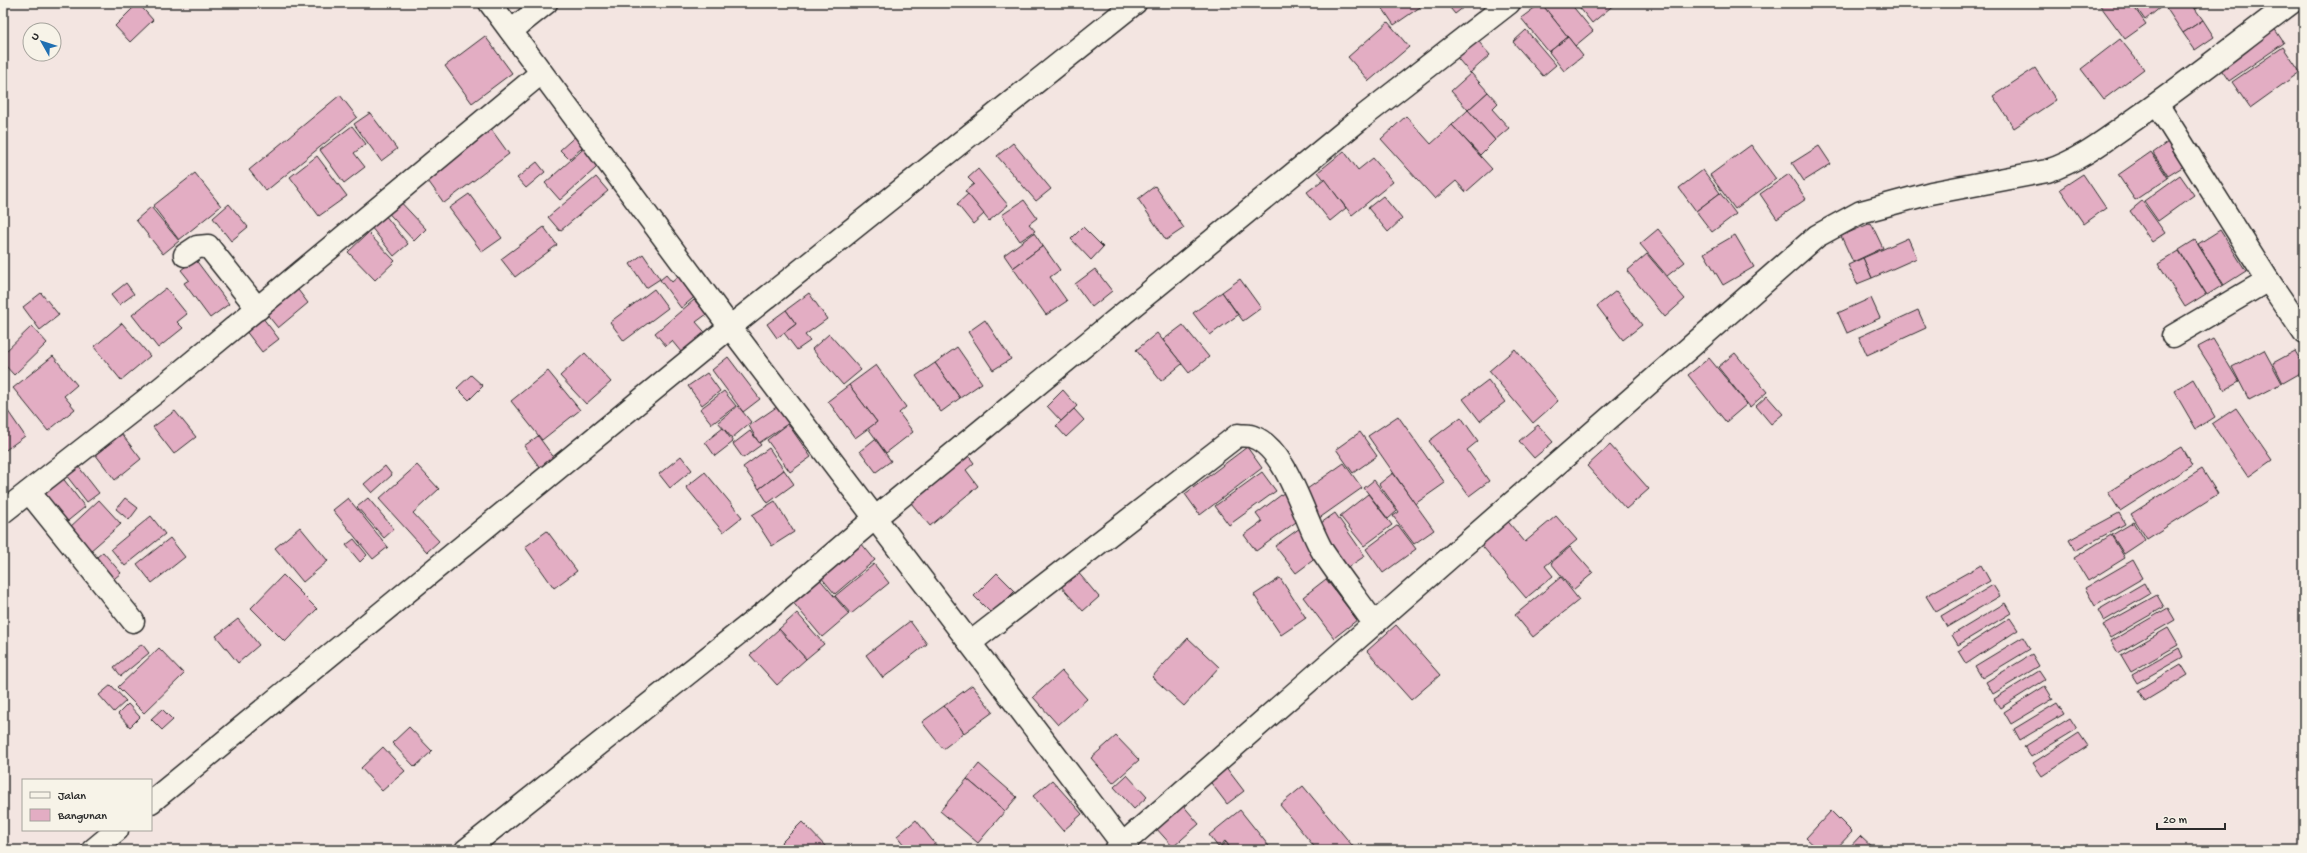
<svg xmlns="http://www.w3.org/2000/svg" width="2307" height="853" font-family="'Gochi Hand',sans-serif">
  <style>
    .building { fill: #e3adc3; stroke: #2b2b2b }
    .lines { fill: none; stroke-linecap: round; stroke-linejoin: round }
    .minor-casing { stroke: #2b2b2b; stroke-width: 25 }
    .minor { stroke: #f7f3e8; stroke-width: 22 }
  </style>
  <rect width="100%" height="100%" fill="#f3e5e1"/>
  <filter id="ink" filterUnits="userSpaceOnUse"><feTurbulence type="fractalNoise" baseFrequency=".025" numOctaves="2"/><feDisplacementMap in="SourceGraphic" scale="8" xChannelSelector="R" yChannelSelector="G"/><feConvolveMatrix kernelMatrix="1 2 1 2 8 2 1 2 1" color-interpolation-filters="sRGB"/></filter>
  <g filter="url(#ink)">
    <!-- building -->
    <g class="building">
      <path d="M138,3l15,17 -23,22 -15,-16z"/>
      <path d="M1379,3h47l-32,22z"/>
      <path d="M1446,3h23l-14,11z"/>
      <path d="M1541,3h29l23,28 -18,15z"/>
      <path d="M1541,3l27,34 -19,15 -28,-34z"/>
      <path d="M1576,3h40l-24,20z"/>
      <path d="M2101,3h30l15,21 -21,15 -26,-35z"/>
      <path d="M2133,3h25l3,4 -16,13z"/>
      <path d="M2163,3h28l12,17 -20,13z"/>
      <path d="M2192,3h13l-9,6z"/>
      <path d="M2203,20l11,17 -19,13 -12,-17z"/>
      <path d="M1388,22l21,25 -40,34 -21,-24z"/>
      <path d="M2270,22l14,21 -55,38 -14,-20z"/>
      <path d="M1526,30l30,35 -13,11 -30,-34z"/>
      <path d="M485,36l27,37 -40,30 -27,-37z"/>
      <path d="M1474,36l16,19 -20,18 -16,-19z"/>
      <path d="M1568,37l15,19 -19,15 -15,-19z"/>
      <path d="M2120,39l24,30 -40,30 -23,-30z"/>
      <path d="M2283,47l17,25 -50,36 -18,-26z"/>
      <path d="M2035,68l21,32 -42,28 -21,-32z"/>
      <path d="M1471,73l17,19 -20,18 -17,-19z"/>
      <path d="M1488,92l10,11 -6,6 17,19 -14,12 -27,-30z"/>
      <path d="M340,95l17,22 -91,74 -17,-21z"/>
      <path d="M1468,110l27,30 -15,15 -28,-30z"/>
      <path d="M370,113l27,36 -16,12 -27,-37z"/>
      <path d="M1406,116l25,28 21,-19 40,44 -26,23 -10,-11 -21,18 -54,-60z"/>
      <path d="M352,126l14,18 -12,9 11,14 -21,16 -24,-33z"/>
      <path d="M491,129l18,25 -65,49 -18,-25z"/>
      <path d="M579,133l9,10 -19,16 -9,-9z"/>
      <path d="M2168,142l16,24 -16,10 -15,-23z"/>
      <path d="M1013,143l38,46 -15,12 -39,-45z"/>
      <path d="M589,144l15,17 -44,39 -15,-17z"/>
      <path d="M1751,145l25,34 -41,30 -25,-34z"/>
      <path d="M1819,146l12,18 -27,17 -12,-18z"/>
      <path d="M1344,151l14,19 15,-12 20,24 -41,33 -34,-43z"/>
      <path d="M2151,152l17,26 -33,22 -17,-25z"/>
      <path d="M317,156l30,40 -28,20 -29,-39z"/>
      <path d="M537,162l8,10 -19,16 -9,-10z"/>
      <path d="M978,169l30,36 -19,16 -24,-30 9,-7 -6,-6z"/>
      <path d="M1703,170l17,23 -24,18 -17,-23z"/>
      <path d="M195,173l26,33 -42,34 -26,-34z"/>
      <path d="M1789,174l17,25 -29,20 -17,-25z"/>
      <path d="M2083,174l23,34 -22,16 -24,-35z"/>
      <path d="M2180,175l14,20 -36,26 -14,-20z"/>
      <path d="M596,177l12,14 -48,40 -12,-14z"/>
      <path d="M1324,179l22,29 -16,13 -23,-29z"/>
      <path d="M1155,186l29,42 -18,12 -28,-41z"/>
      <path d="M1720,193l16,21 -24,18 -16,-21z"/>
      <path d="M469,194l33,44 -20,14 -33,-44z"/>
      <path d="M968,194l16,20 -11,10 -16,-20z"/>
      <path d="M395,196l31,33 -12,12 -31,-34z"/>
      <path d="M1383,196l19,23 -14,13 -20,-24z"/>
      <path d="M1024,200l13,18 -8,6 6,7 -15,10 -18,-26z"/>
      <path d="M2142,201l23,32 -13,9 -22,-31z"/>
      <path d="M229,204l19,23 -17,14 -18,-23z"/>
      <path d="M151,207l28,34 -16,13 -27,-34z"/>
      <path d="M381,210l27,34 -14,12 -27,-34z"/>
      <path d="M1871,223l12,25 -30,14 -12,-26z"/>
      <path d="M544,227l13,18 -42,32 -14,-18z"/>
      <path d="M1083,227l20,20 -12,13 -20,-21z"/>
      <path d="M1658,229l27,33 -18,14 -27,-32z"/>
      <path d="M2220,230l26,41 -22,14 -26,-41z"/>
      <path d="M368,233l27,28 -20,19 -27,-28z"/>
      <path d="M1034,233l9,13 -30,22 -9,-13z"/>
      <path d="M1735,235l19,32 -31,18 -19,-32z"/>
      <path d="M1908,238l9,20 -45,20 -9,-20z"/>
      <path d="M2195,240l28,45 -16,10 -28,-45z"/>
      <path d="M1043,246l17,24 -10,7 17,24 -21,14 -33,-47z"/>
      <path d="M2179,251l27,43 -21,13 -27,-43z"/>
      <path d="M643,254l17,25 -14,9 -16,-24z"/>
      <path d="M1647,254l38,45 -20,18 -38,-46z"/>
      <path d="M1863,258l9,20 -15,6 -9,-19z"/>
      <path d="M195,259l34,45 -19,14 -26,-35 5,-3 -8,-10z"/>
      <path d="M1095,269l17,22 -20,16 -17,-23z"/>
      <path d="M666,275l6,7 8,-7 17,20 -16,13 -21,-28z"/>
      <path d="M1240,279l21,29 -18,13 -21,-29z"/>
      <path d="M292,282l16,21 -30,25 -17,-21z"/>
      <path d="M126,283l8,11 -15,11 -8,-10z"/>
      <path d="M166,288l21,26 -10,8 6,6 -25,20 -26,-33z"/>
      <path d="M654,289l14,19 -44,33 -14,-19z"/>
      <path d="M1616,291l26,34 -19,15 -26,-34z"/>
      <path d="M1222,292l16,23 -28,20 -17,-22z"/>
      <path d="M41,293l18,22 -19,15 -17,-23z"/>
      <path d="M809,293l18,26 -22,16 5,6 -13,9 -13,-17 12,-9 -10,-14z"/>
      <path d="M1871,298l9,20 -33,15 -9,-20z"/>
      <path d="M694,300l13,14 -11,8 14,16 -24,20 -14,-17 -6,5 -11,-13z"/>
      <path d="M786,310l10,14 -19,14 -10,-14z"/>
      <path d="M1918,310l8,18 -59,27 -8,-18z"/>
      <path d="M259,313l20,26 -17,13 -20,-26z"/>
      <path d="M985,320l26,39 -18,11 -25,-38z"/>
      <path d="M122,323l28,33 -29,24 -27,-33z"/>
      <path d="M1183,325l26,32 -20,16 -26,-33z"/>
      <path d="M32,326l15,17 -33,32 -11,-12v-9z"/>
      <path d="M1157,333l25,31 -21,17 -25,-31z"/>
      <path d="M829,334l32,36 -18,15 -31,-36z"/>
      <path d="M2213,339l26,43 -14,8 -27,-43z"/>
      <path d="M957,347l25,36 -22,15 -25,-35z"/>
      <path d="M1515,349l43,52 -25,22 -44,-52z"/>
      <path d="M2264,350l18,33 -33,17 -17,-33z"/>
      <path d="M2295,351l9,15v5l-21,12 -10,-20z"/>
      <path d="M585,353l26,29 -25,22 -26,-28z"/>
      <path d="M1735,353l32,39 -17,15 -32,-40z"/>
      <path d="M53,356l24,29 -13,11 11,13 -27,22 -35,-43z"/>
      <path d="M728,357l32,42 -17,13 -31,-42z"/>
      <path d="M1709,358l38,46 -21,18 -38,-47z"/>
      <path d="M935,363l25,35 -19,14 -25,-36z"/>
      <path d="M876,365l30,42 -7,6 14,19 -27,21 -18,-25 9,-6 -28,-37z"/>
      <path d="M548,371l32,39 -38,30 -31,-39z"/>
      <path d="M707,373l13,18 -18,14 -14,-19z"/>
      <path d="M471,375l12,11 -14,14 -12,-12z"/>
      <path d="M2193,379l22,38 -19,12 -22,-38z"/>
      <path d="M1488,380l17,22 -25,19 -17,-22z"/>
      <path d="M849,385l28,37 -22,16 -27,-37z"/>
      <path d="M1063,390l14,16 -16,15 -14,-15z"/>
      <path d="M724,391l12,15 -24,18 -12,-15z"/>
      <path d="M1767,396l16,18 -12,10 -15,-18z"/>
      <path d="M3,404l22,32 -22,16z"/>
      <path d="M738,406l13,16 -19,16 -14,-16z"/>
      <path d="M778,406l11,17 -30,20 -10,-17z"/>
      <path d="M2236,408l36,52 -24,17 -36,-53z"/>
      <path d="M1074,409l10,11 -18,17 -10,-11z"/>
      <path d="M175,411l21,26 -22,17 -21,-27z"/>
      <path d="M1398,416l47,67 -30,21 -47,-68z"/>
      <path d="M1461,417l17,24 -11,9 22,31 -20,15 -40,-55z"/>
      <path d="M788,424l23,33 -21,15 -23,-32z"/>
      <path d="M1538,425l15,17 -19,16 -15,-17z"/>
      <path d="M723,428l10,14 -18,14 -10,-14z"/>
      <path d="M750,431l11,14 -18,13 -10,-14z"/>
      <path d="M1360,432l17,24 -24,17 -17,-24z"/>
      <path d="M121,433l20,26 -26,21 -20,-26z"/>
      <path d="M538,436l17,23 -14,10 -17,-23z"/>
      <path d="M875,439l16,22 -15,11 -16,-21z"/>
      <path d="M1610,445l39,44 -23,20 -39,-43z"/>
      <path d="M1247,447l15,21 -62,47 -15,-21z"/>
      <path d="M2181,447l11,18 -72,46 -12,-19z"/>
      <path d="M769,448l15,22 -25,19 -16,-22z"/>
      <path d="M964,450l10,13 -8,7 12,16 -48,40 -19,-23 33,-27 -5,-6z"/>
      <path d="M681,456l11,14 -22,18 -11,-14z"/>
      <path d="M1344,463l18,25 -44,31 -18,-25z"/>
      <path d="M417,465l22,24 -26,24 26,28 -12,11 -48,-53z"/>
      <path d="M78,466l21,27 -12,9 -21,-27z"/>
      <path d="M385,466l7,9 -20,18 -8,-9z"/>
      <path d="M2202,469l16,25 -71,45 -16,-25z"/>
      <path d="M784,470l10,14 -26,19 -9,-14z"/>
      <path d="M58,472l27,35 -21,17 -28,-35z"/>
      <path d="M705,472l37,45 -19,15 -37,-45z"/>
      <path d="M1262,472l14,19 -47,34 -14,-19z"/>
      <path d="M1393,473l41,57 -20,14 -21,-28 6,-4 -20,-28z"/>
      <path d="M1374,480l23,31 -9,8 -24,-31z"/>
      <path d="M1285,492l18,25 -47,34 -12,-16 18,-13 -6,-8z"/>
      <path d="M1368,494l24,31 -28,21 -24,-30z"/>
      <path d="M125,498l13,10 -9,12 -13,-11z"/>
      <path d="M348,498l40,49 -15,12 -40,-49z"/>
      <path d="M368,498l26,31 -10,9 -27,-31z"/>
      <path d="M99,500l22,24 -32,28 -21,-23z"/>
      <path d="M775,501l19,31 -22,14 -20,-31z"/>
      <path d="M1335,513l30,43 -21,14 -30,-42z"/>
      <path d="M2119,513l6,11 -50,27 -6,-11z"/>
      <path d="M151,516l14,18 -40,32 -14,-17z"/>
      <path d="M1556,516l21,24 -32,26 8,10 -27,22 -48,-57 27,-23 20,24z"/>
      <path d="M2134,522l11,18 -21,14 -12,-19z"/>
      <path d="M1398,525l18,24 -33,24 -17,-24z"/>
      <path d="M300,527l28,34 -25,21 -28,-34z"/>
      <path d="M1300,528l20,27 -24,18 -21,-27z"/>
      <path d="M547,531l30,40 -23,17 -29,-41z"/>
      <path d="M2111,535l14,23 -37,23 -14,-23z"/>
      <path d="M856,537l19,23 -40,34 -20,-24z"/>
      <path d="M170,538l15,19 -33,26 -15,-19z"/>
      <path d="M354,539l13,16 -7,7 -14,-17z"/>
      <path d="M1570,547l23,26 -20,17 -22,-27z"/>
      <path d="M103,552l18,21 -12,10 -18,-21z"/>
      <path d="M2133,560l10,18 -48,28 -10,-18z"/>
      <path d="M874,564l15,19 -38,31 -16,-18z"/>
      <path d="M1981,565l9,16 -54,31 -10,-16z"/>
      <path d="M1076,570l23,27 -16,14 -24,-27z"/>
      <path d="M997,573l18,18 -23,23 -18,-18z"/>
      <path d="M283,575l34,34 -32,33 -34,-34z"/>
      <path d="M818,577l31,37 -27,23 -31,-37z"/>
      <path d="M1561,577l18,23 -46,37 -18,-22z"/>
      <path d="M1280,578l26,40 -25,17 -27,-40z"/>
      <path d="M1326,579l31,41 -23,18 -31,-41z"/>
      <path d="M2144,583l6,11 -46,27 -6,-11z"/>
      <path d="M1993,585l7,11 -53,31 -6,-11z"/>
      <path d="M2157,595l7,12 -54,31 -7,-13z"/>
      <path d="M2005,603l6,10 -53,32 -6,-10z"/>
      <path d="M2168,608l7,12 -57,33 -7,-12z"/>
      <path d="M797,613l27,31 -18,15 -27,-30z"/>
      <path d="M2010,618l8,12 -52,34 -8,-13z"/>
      <path d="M238,619l21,26 -21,18 -22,-27z"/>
      <path d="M910,621l17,23 -44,34 -17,-23z"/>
      <path d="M1396,625l44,50 -29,25 -44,-49z"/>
      <path d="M2168,628l10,17 -47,27 -10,-17z"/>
      <path d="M779,629l27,30 -29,26 -27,-30z"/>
      <path d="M2023,637l7,12 -48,29 -7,-12z"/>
      <path d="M1188,638l31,29 -35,39 -32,-29z"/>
      <path d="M142,644l7,9 -28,23 -7,-9z"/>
      <path d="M159,648l25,26 -40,39 -26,-26z"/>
      <path d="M2179,648l4,9 -46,26 -5,-8z"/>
      <path d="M2032,654l7,12 -46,28 -7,-12z"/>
      <path d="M2181,664l7,11 -43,26 -7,-11z"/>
      <path d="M1062,671l25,28 -29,26 -25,-28z"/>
      <path d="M2039,671l6,9 -45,28 -6,-9z"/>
      <path d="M111,685l15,16 -12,11 -15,-17z"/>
      <path d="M972,685l21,27 -29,21 -20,-27z"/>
      <path d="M2045,686l8,13 -42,25 -7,-12z"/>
      <path d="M2057,703l7,11 -44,26 -6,-11z"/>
      <path d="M128,704l12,13 -10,10 -12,-13z"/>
      <path d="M944,706l20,27 -21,16 -21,-27z"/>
      <path d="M162,709l11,11 -11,10 -11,-11z"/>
      <path d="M2070,718l7,11 -46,28 -7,-10z"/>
      <path d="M409,727l23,24 -17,16 -23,-24z"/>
      <path d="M2079,733l9,13 -46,30 -9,-13z"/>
      <path d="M1116,736l23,24 -26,23 -22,-25z"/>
      <path d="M383,747l22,24 -23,20 -21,-23z"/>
      <path d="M1222,762l22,29 -17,13 -22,-29z"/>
      <path d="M979,764l38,33 -12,14 -38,-32z"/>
      <path d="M1127,775l20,22 -13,12 -20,-22z"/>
      <path d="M967,779l38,32 -27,32 -38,-32z"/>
      <path d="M1052,780l30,34 -19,17 -30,-35z"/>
      <path d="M1303,786l53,64h-39l-37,-45z"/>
      <path d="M1181,803l18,21 -26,23 -18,-20z"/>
      <path d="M1240,810l32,40h-40l-7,-9 -7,6 -9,-12z"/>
      <path d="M1831,811l21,21 -17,18h-16l-13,-12z"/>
      <path d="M916,820l24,30h-32l-11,-14z"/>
      <path d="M802,822l27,28 -54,-1z"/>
      <path d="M1860,836l15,14h-28z"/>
      <path d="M1226,842l5,8h-15z"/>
      <path d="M489,845l4,5h-11z"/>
    </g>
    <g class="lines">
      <defs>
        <g id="minor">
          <path d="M490,3l240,324 397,523"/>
          <path d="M511,31l35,-28"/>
          <path d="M2157,104l111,176 -95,56"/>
          <path d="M185,255l12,-8 11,-1 50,63"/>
          <path d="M2268,280l36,53"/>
          <path d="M29,492l104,129"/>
          <path d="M3,512l157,-123 381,-316"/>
          <path d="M970,643l268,-208c5,1 11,0 15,2 35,12 52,86 70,115 16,24 34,47 51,71"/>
          <path d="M151,802l579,-475 405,-324"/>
          <path d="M93,850l24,-20"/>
          <path d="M466,850l299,-238 110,-94 485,-399 149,-116"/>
          <path d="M1116,850l701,-614 44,-24 70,-19 116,-22c34,-11 61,-33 91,-54 52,-36 102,-76 153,-114"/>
        </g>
      </defs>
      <!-- minor casing -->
      <use href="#minor" class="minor-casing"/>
      <!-- minor -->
      <use href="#minor" class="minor"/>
    </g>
  </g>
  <!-- margin -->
  <rect width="2307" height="853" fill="none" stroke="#f7f3e8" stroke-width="16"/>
  <rect x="8" y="8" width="2291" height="837" fill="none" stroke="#2b2b2b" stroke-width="1.5" filter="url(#ink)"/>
  <!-- legend -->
  <rect x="22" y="779" width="130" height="52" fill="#f7f3e8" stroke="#a5a39c"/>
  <rect x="30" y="792" width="20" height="6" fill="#f7f3e8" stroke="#a5a39c"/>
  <text x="58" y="799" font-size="12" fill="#2b2b2b">Jalan</text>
  <rect x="30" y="809" width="20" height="12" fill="#e3adc3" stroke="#a5a39c"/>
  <text x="58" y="819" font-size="12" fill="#2b2b2b">Bangunan</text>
  <!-- north arrow -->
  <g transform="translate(42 42) rotate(309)"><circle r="19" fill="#f7f3e8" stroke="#a5a39c"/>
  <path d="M0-3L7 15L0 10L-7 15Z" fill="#1f6fb2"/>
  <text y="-6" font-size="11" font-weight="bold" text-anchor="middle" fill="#2b2b2b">U</text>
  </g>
  <!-- scale -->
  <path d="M2157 823v6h68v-6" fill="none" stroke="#2b2b2b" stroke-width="2"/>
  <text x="2163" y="823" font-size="12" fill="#2b2b2b" stroke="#f7f3e8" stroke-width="3" paint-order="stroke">20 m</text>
</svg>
